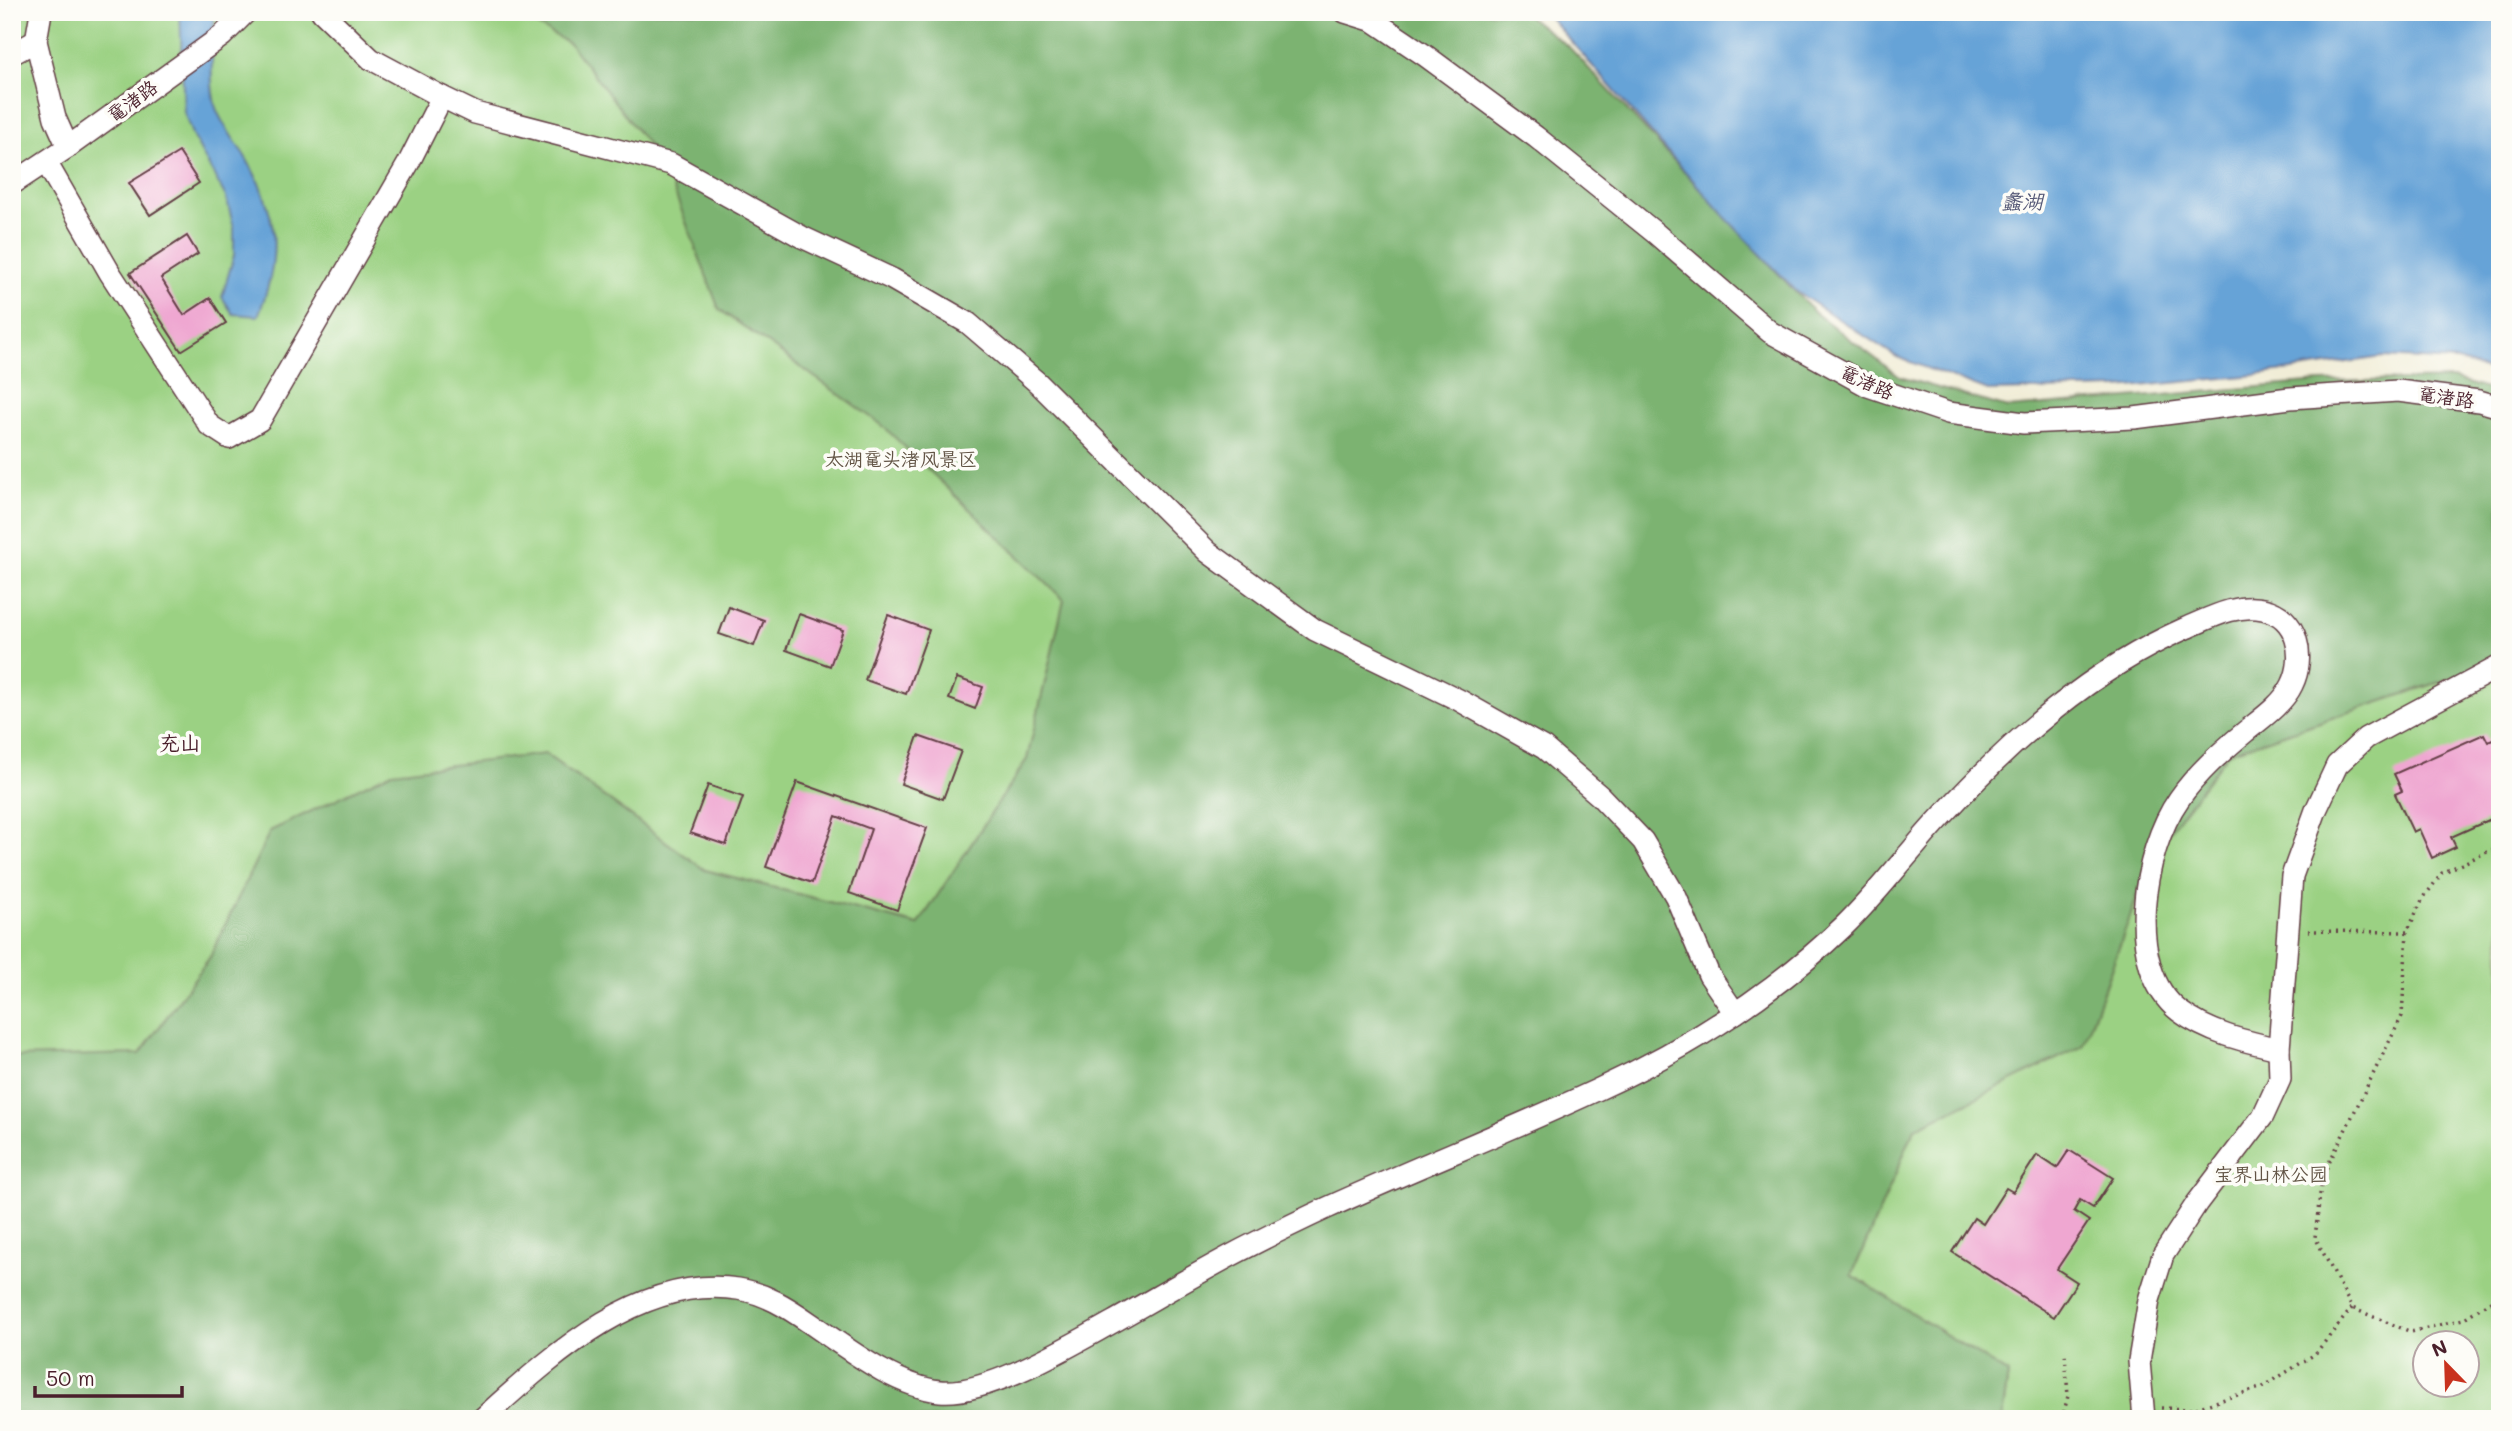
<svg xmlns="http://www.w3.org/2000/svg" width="2512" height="1431" font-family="Mali,'LXGW WenKai TC',sans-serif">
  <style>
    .green { fill: #9bd183; stroke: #727857; stroke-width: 2; fill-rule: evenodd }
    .forest { fill: #7cb371; stroke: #63694e; stroke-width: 2 }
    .water { fill: #66a3d7; stroke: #586181; stroke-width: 2 }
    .building { fill: #efa7d1 }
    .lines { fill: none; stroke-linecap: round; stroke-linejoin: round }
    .minor-casing { stroke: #633e45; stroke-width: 24 }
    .path { stroke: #633e45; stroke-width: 3.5; stroke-dasharray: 2 5; stroke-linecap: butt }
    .minor { stroke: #fff; stroke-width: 21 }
    .labels { text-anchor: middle; stroke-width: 7; stroke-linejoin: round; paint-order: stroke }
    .street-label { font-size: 19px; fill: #4a1f2b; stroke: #fdfcf7 }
    .park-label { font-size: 19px; fill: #625445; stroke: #fdfcf7 }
    .water-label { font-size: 21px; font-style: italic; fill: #575a78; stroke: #fdfcf7 }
    .neighbourhood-label { font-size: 21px; fill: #4a1f2b; stroke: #fdfcf7 }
  </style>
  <rect width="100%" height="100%" fill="#fdfcf7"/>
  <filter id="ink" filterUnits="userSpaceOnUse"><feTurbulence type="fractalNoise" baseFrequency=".0143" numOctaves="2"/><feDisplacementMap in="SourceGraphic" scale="14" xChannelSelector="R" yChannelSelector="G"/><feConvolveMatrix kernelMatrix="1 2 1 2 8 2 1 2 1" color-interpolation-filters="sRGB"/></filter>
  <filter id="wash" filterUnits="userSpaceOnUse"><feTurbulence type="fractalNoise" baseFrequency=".00686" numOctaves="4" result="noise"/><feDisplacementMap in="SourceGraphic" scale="28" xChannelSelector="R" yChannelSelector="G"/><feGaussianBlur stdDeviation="1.57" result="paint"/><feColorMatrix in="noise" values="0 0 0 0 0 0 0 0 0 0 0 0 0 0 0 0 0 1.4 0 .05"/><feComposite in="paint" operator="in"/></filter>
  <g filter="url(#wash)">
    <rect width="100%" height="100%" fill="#f1edd7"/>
    <!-- green -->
    <g class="green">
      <path d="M12,12h1275l248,131 -617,782 -213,-55 -160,-116 -274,77 -61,126 -70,97 -128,365z"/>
      <path d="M2500,662v757h-498l6,-45 -156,-99 63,-148 168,-81 71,-195 75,-99zM2424,1344h42v42h-42z"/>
    </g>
    <!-- forest -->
    <path class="forest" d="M514,12h1009l47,36 244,264 86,65 108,31 312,-26 133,-3 47,14v269l-271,90 -75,99 -71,195 -168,82 -63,147 156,99 -6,45h-1990v-362l128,-3 70,-97 60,-126 122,-59 153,-18 160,116 213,55 109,-166 37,-159 -182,-175 -163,-116 -54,-142 -95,-123z"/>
    <!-- water -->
    <g class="water">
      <path d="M180,12h34c1,32 -7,65 2,96 6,17 21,35 30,50 33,57 36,98 12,158l-25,-2 -11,-17 12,-42v-27l-8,-31 -33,-60 -9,-25z"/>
      <path d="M1545,12h955v362l-43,-13 -74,-4 -127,18 -138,13 -130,3 -91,-34 -100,-65 -72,-75z"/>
    </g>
    <g id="blocks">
      <!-- building -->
      <g class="building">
        <path d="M179,152l20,31 -49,32 -21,-32z"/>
        <path d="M187,236l11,18 -37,24 23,37 26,-17 16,25 -45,28 -51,-78z"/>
        <path d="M729,607l35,13 -10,26 -35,-12z"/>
        <path d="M799,614l44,16 -13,36 -44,-16z"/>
        <path d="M888,615l41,15 -23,64 -41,-14z"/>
        <path d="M957,678l26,9 -8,22 -26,-10z"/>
        <path d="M2484,734l4,8 12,-5v78l-49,22 5,10 -24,11 -13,-29 -6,3 -18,-38 7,-3 -8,-17z"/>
        <path d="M918,736l43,15 -18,48 -42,-15z"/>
        <path d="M797,782l130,46 -30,82 -48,-17 22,-64 -35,-13 -24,67 -46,-16z"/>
        <path d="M708,785l35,12 -17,48 -36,-12z"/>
        <path d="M2069,1150l44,28 -20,30 -13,-8 -6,11 15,10 -32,48 20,13 -23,35 -102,-65 22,-34 9,6 23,-36 7,4 24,-37 20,13z"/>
      </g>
    </g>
  </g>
  <g filter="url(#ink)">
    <use href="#blocks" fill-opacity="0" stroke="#633e45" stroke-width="2"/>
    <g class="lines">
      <defs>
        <g id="minor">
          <path d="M41,12l-5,29 19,77 13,29"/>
          <path d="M322,12l49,47 71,38 33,16 196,51 131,73 90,42 76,44 70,60 170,169 107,78 144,70 85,48 56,48 43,45 33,56 33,78 26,38"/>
          <path d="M1345,12l29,9 52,35 110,81 118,95 116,100 98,54 80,27 76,10 110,-5 156,-20 108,-7 81,10 21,6"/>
          <path d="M12,54l24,-13"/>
          <path d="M46,162l64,111 99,152 20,13 31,-18 148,-256 34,-67"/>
          <path d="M12,184l56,-37 154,-111 24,-24"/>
          <path d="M482,1419c68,-61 157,-145 256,-130 27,4 49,18 72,34 37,25 84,63 130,68 47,5 131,-46 173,-69 39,-22 78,-45 117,-66 32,-17 65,-33 97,-48 90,-41 182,-77 272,-119 89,-41 174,-95 245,-163 35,-34 65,-75 99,-111 70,-76 148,-145 243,-187 24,-10 51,-25 77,-19 35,7 43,48 29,76 -9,19 -31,34 -47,47 -24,20 -48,41 -66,67 -36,51 -56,168 0,212 29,22 65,30 100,38"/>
          <path d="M2144,1419l-5,-58 10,-61 14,-45 34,-52 66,-87 17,-37 -1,-30 13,-173 24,-66 21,-45 29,-27 134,-72"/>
        </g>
      </defs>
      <!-- minor casing -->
      <use href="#minor" class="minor-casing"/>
      <!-- path -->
      <g class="path">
        <path d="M2500,846l-58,27 -20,27 -15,32 -5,84 -80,161 -7,60 37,71 59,24 52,-13 37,-24"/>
        <path d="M2308,931l99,1"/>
        <path d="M2161,1408l32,1 70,-22 52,-33 37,-46"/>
        <path d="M2062,1419l6,-23 -3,-43"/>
      </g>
      <!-- minor -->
      <use href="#minor" class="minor"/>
    </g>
  </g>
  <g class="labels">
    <!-- street labels -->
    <g class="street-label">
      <text transform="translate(132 101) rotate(-36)" y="7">鼋渚路</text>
      <text transform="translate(1867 382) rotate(24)" y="7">鼋渚路</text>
      <text transform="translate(2446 397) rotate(8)" y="7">鼋渚路</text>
    </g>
    <!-- park labels -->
    <g class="park-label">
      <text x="901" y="466">太湖鼋头渚风景区</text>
      <text x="2271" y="1181">宝界山林公园</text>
    </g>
    <!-- water labels -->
    <g class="water-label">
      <text x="2022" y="209">蠡湖</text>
    </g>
    <!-- neighbourhood labels -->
    <g class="neighbourhood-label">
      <text x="180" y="751">充山</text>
    </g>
  </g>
  <!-- margin -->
  <rect width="2512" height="1431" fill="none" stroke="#fdfcf7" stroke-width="42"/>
  <!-- north arrow -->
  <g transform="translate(2446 1364) rotate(337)"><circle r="33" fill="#fdfcf7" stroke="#b5a4a5" stroke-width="2"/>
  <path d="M0-5L12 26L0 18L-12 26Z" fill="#c8321e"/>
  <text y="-10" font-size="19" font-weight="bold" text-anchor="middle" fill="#4a1f2b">N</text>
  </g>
  <!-- scale -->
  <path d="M35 1386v10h147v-10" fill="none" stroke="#4a1f2b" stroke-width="3.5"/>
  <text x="46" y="1386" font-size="21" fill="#4a1f2b" stroke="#fdfcf7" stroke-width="5" paint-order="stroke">50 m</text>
</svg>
